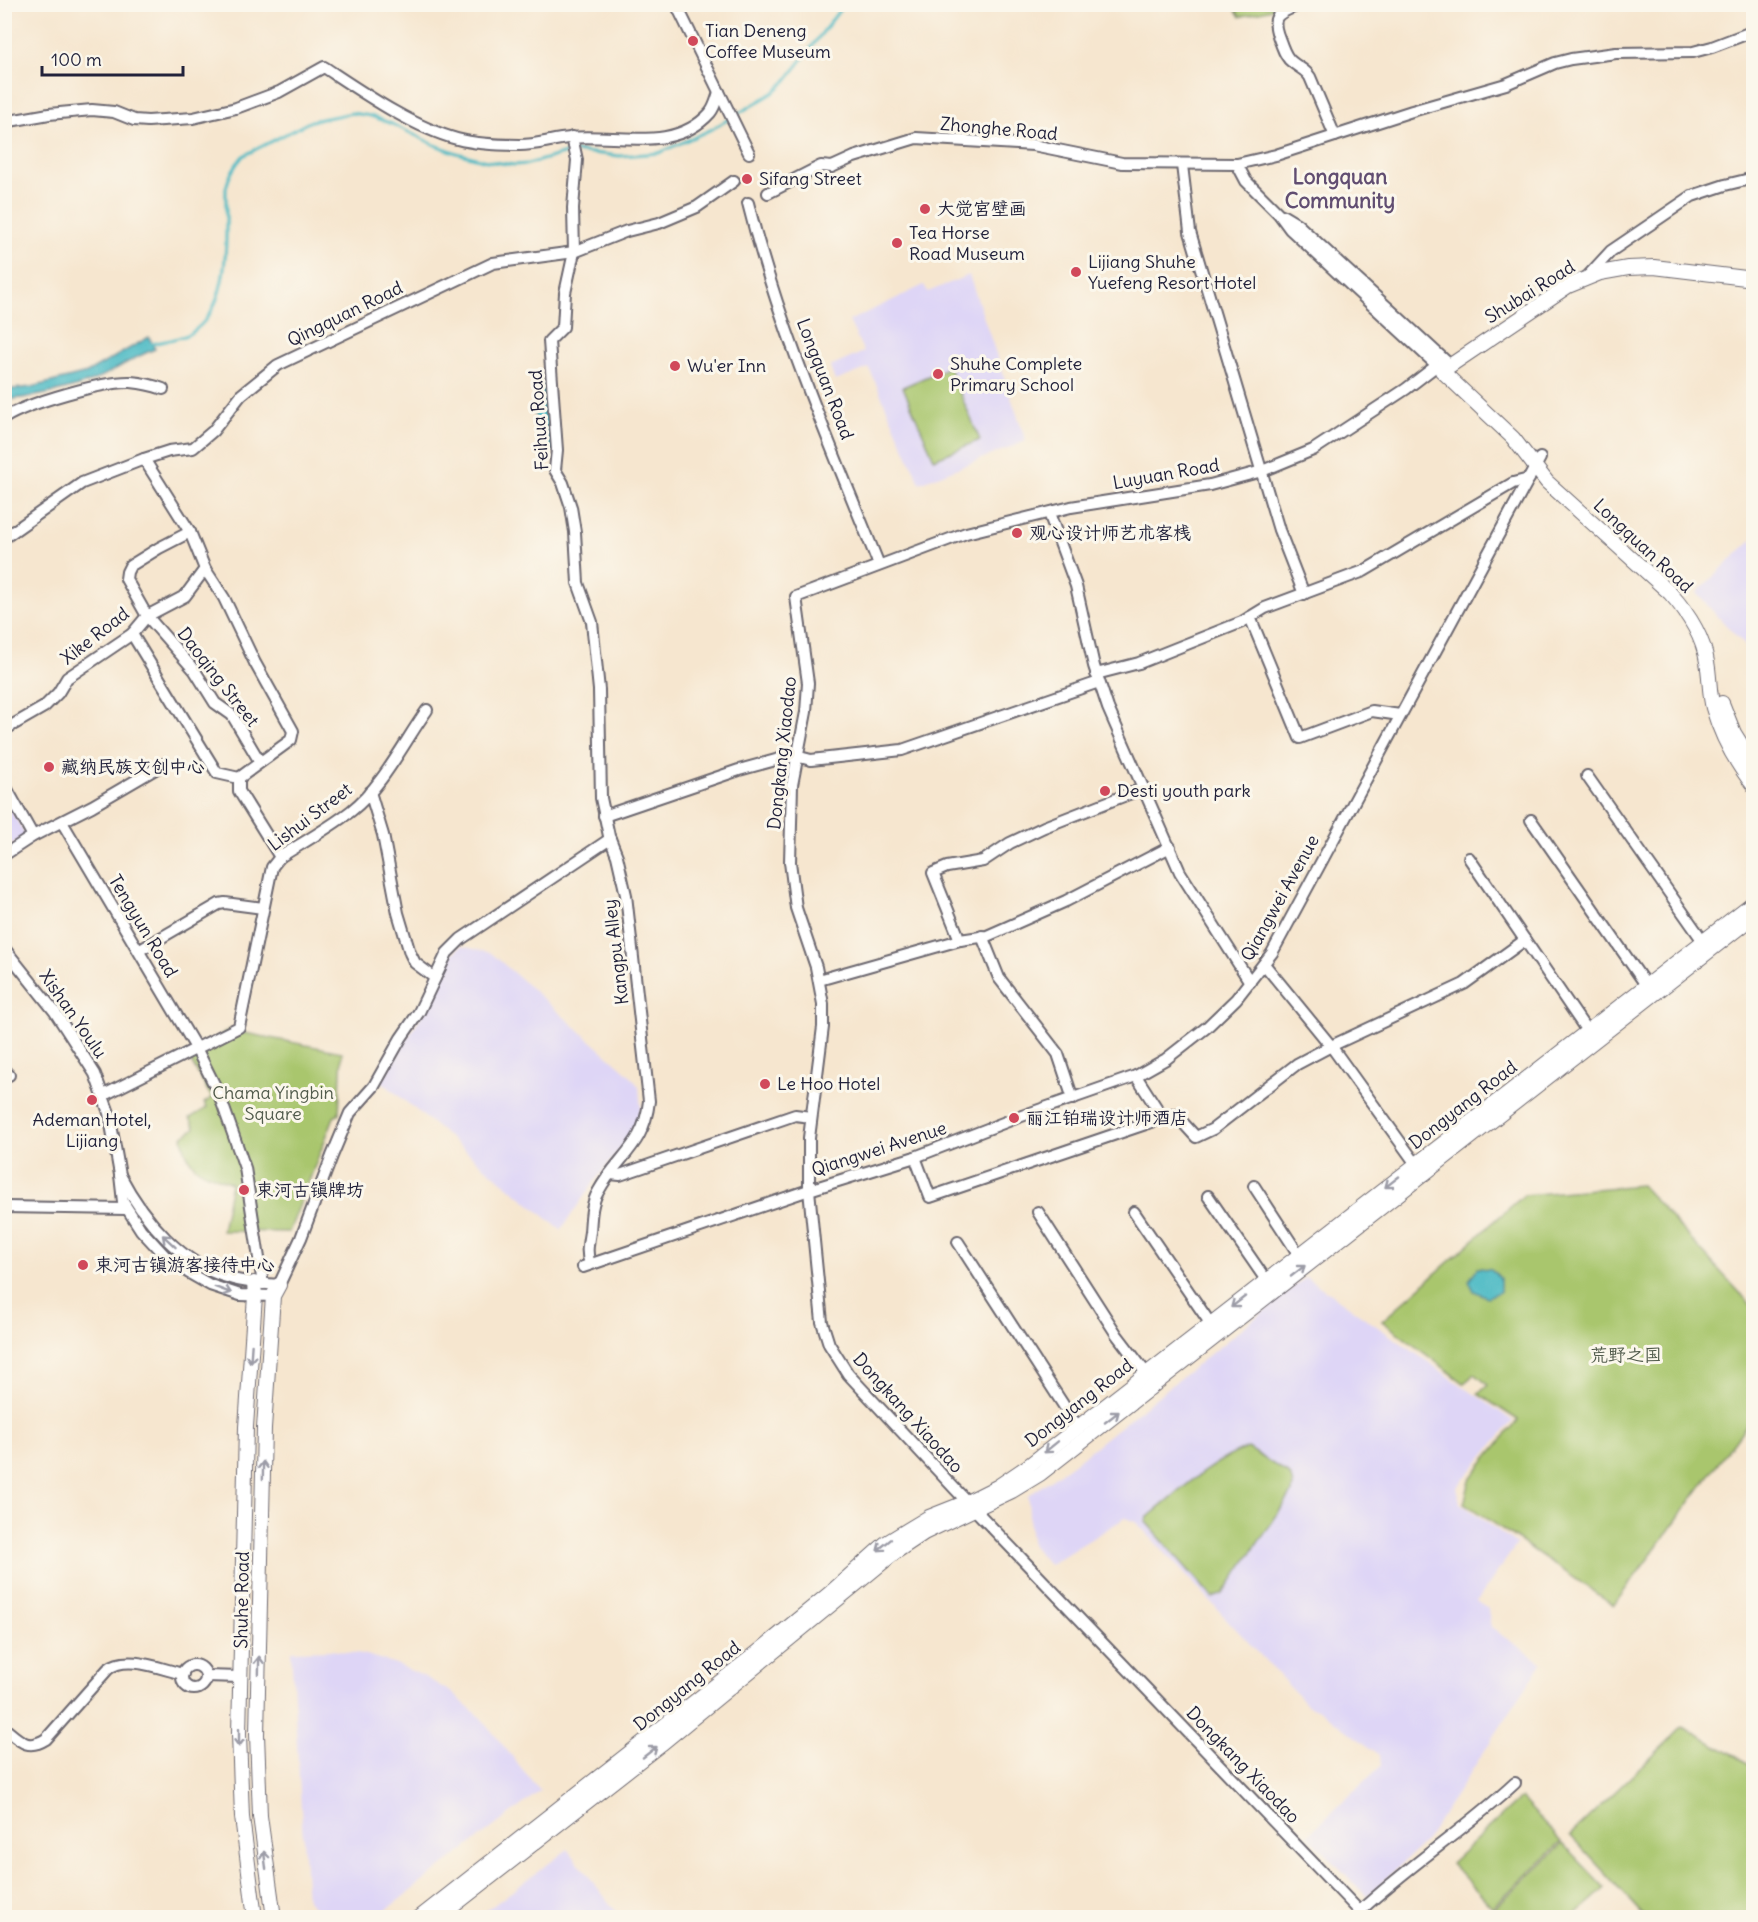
<svg xmlns="http://www.w3.org/2000/svg" width="1758" height="1922" font-family="Delius,'LXGW WenKai TC',sans-serif">
  <style>
    .built { fill: #ded5f6 }
    .green { fill: #a9c66d; stroke: #667454; stroke-width: 1.5 }
    .water { fill: #4cbac4; stroke: #376e80; stroke-width: 1.5 }
    .lines { fill: none; stroke-linecap: round; stroke-linejoin: round }
    .stream { stroke: #4cbac4; stroke-width: 3 }
    .minor-casing { stroke: #6c676f; stroke-width: 14 }
    .major-casing { stroke: #6c676f; stroke-width: 16 }
    .minor { stroke: #fff; stroke-width: 10 }
    .major { stroke: #fff; stroke-width: 14 }
    .oneway { stroke: #9c9ca7 }
    .poi-dot { fill: #d1495b; stroke: #fbf7ec; stroke-width: 2 }
    .labels { text-anchor: middle; stroke-width: 6; stroke-linejoin: round; paint-order: stroke }
    .poi-label { font-size: 18px; fill: #22223b; stroke: #fbf7ec; text-anchor: start }
    .street-label { font-size: 18px; fill: #22223b; stroke: #fbf7ec }
    .park-label { font-size: 18px; fill: #515b4c; stroke: #fbf7ec }
    .quarter-label { font-size: 21px; font-weight: bold; fill: #614e72; stroke: #fbf7ec }
  </style>
  <rect width="100%" height="100%" fill="#fbf7ec"/>
  <filter id="ink" filterUnits="userSpaceOnUse"><feTurbulence type="fractalNoise" baseFrequency=".0167" numOctaves="2"/><feDisplacementMap in="SourceGraphic" scale="12" xChannelSelector="R" yChannelSelector="G"/><feConvolveMatrix kernelMatrix="1 2 1 2 8 2 1 2 1" color-interpolation-filters="sRGB"/></filter>
  <filter id="wash" filterUnits="userSpaceOnUse"><feTurbulence type="fractalNoise" baseFrequency=".008" numOctaves="4" result="noise"/><feDisplacementMap in="SourceGraphic" scale="24" xChannelSelector="R" yChannelSelector="G"/><feGaussianBlur stdDeviation="1.35" result="paint"/><feColorMatrix in="noise" values="0 0 0 0 0 0 0 0 0 0 0 0 0 0 0 0 0 1.4 0 .05"/><feComposite in="paint" operator="in"/></filter>
  <g filter="url(#wash)">
    <rect width="100%" height="100%" fill="#f6e6cf"/>
    <!-- built -->
    <g class="built">
      <path d="M969,275l57,166 -106,42 -51,-115 -34,13 -5,-14 34,-15 -15,-31 75,-36 4,7z"/>
      <path d="M1753,539v115l-57,-61z"/>
      <path d="M4,798l22,38 -22,13z"/>
      <path d="M461,946l30,7 139,122 9,12 2,22 -8,25 -40,49 -32,47 -180,-149 41,-66 25,-56z"/>
      <path d="M1306,1277l207,144 -56,66 3,16 57,41 -40,57 11,8 3,19 51,35 -117,179 -58,55 -59,-62 73,-69 -1,-11 -61,-45 -12,-5 -171,-183 -11,-4 -76,47 -17,-19 -2,-13 -2,-37 54,-39z"/>
      <path d="M330,1650l33,4 33,10 29,13 27,16 29,25 59,73 -163,126h-54l-16,-17 -16,-249z"/>
      <path d="M568,1849l52,68h-142z"/>
    </g>
    <!-- green -->
    <g class="green">
      <path d="M1233,5h55l-48,12z"/>
      <path d="M949,367l31,73 -46,19 -31,-72z"/>
      <path d="M229,1030l113,22 -3,62 -5,3 -45,115 -67,-1 9,-48c-30,-12 -43,-12 -49,-46l13,-9 -5,-10 17,-10 -3,-5 8,-5 -25,-43z"/>
      <path d="M1641,1185l112,122v109l-139,189 -150,-102 7,-26 47,-57 -40,-26 10,-9 -13,-11 -11,9 -82,-62 142,-126z"/>
      <path d="M1248,1448l42,27 3,10 -1,8 -69,101 -10,4 -67,-76 2,-5c31,-25 62,-56 100,-69z"/>
      <path d="M1683,1727l70,39v151l-100,1 -10,-4 -73,-79z"/>
      <path d="M1521,1798l41,44 -70,65 -41,-44z"/>
      <path d="M1563,1844l42,44 -32,29h-71l-9,-8z"/>
    </g>
    <!-- water -->
    <g class="water">
      <path d="M149,337l6,12c-22,8 -41,23 -63,32 -28,11 -58,16 -87,19l-1,-10 28,-3 55,-14z"/>
      <path d="M544,381l11,70 -6,1c-4,-5 -9,-10 -11,-16 -3,-9 -6,-41 -1,-49 1,-3 3,-4 7,-6z"/>
      <path d="M1477,1268l14,1 9,9v14l-13,5 -13,-6 -5,-10z"/>
    </g>
    <g class="lines">
      <!-- stream -->
      <path class="stream" d="M149,345c13,-4 28,-5 40,-11 45,-25 36,-101 37,-146 3,-13 8,-22 17,-32l68,-35 41,-8 19,3 21,8 43,21 22,8 30,8 27,4 14,-1 45,-13 47,5 39,-3 53,-24 61,-36 13,-12 58,-77"/>
    </g>
  </g>
  <g filter="url(#ink)">
    <g class="lines">
      <defs>
        <g id="minor">
          <path d="M676,4l73,149"/>
          <path d="M1301,4c-23,10 -32,10 -21,37 3,7 5,16 12,21 7,6 13,7 18,15l25,59"/>
          <path d="M4,122l45,-8 43,-4 22,2 20,8 14,1 45,-3 43,-10 43,-16 45,-25c38,25 88,60 133,72 19,5 43,6 63,6 17,0 34,-6 50,-7 46,-5 103,16 140,-25 5,-6 7,-15 9,-21"/>
          <path d="M572,137l5,23 -4,48 1,44 -9,41 -2,34 -14,14 8,109 -2,20 8,13 8,24 4,25 3,51 14,39 7,68 2,108 8,38 8,20 9,39 23,206c-5,46 -31,54 -51,91 -7,12 -7,27 -8,40 -2,12 -4,21 0,32"/>
          <path d="M1237,164l9,17 33,33 11,15 151,140"/>
          <path d="M1182,165l8,67 89,298 25,64"/>
          <path d="M768,193l53,-27 11,1 22,-10 62,-19 117,7 89,18 115,1 39,-9 136,-44 94,-27 49,-21 16,-4 45,-6 77,-1 19,-5 42,-16"/>
          <path d="M748,203c31,125 83,243 131,362"/>
          <path d="M1282,215l15,9 153,141"/>
          <path d="M1587,277l24,-26 81,-55 33,-11 29,-7"/>
          <path d="M4,418c24,-15 99,-37 127,-36 11,1 21,3 32,7"/>
          <path d="M144,459l46,73 15,37 19,29 31,65 38,68 -2,9 -52,38v13l41,66"/>
          <path d="M1049,513l27,73 18,80 14,42 72,164 70,110"/>
          <path d="M190,532l-31,16 -29,18 -3,6 -1,7 21,37 48,55 20,32 17,12 28,47"/>
          <path d="M4,538l78,-55 62,-24 25,-8 24,-3 20,-17 28,-36 37,-30 215,-102 81,-11 53,-21 32,-8 38,-16 37,-26"/>
          <path d="M1250,617l50,121 72,-27 28,4"/>
          <path d="M132,634l85,139 22,5"/>
          <path d="M1096,674l43,-11 103,-41 23,-14 99,-37 149,-88 16,-4"/>
          <path d="M4,730l40,-23 14,-14 9,-15 65,-44 15,-18 38,-20 20,-27"/>
          <path d="M1587,776l116,165"/>
          <path d="M4,784l29,52"/>
          <path d="M370,792l13,43 15,78 12,40 5,10 20,15"/>
          <path d="M604,816l135,-46 44,-12 13,-2 15,4 91,-10 197,-68"/>
          <path d="M1531,820l115,165"/>
          <path d="M62,822l134,226 23,46 26,74 18,116"/>
          <path d="M4,855l29,-19 59,-30 72,-42"/>
          <path d="M1469,858l118,173"/>
          <path d="M982,936l17,42 59,76 15,45"/>
          <path d="M960,940l-27,-67 14,-6 36,-6 27,-18 34,-16 100,-39"/>
          <path d="M4,948l51,64 40,62 14,39 11,62 3,27 18,28 24,26 24,17 21,12 30,10 33,1"/>
          <path d="M140,950l79,-46 6,-1 38,5"/>
          <path d="M1264,964l67,82 85,118"/>
          <path d="M819,980l141,-40 27,-4 79,-35 104,-54"/>
          <path d="M4,1070l5,5"/>
          <path d="M1136,1076l27,42"/>
          <path d="M104,1095l135,-68 33,-160 8,-10c24,-15 49,-29 71,-46 32,-25 53,-69 76,-101"/>
          <path d="M915,1157l15,40 245,-83 21,23 17,-8 84,-65 34,-18 133,-62 61,-44"/>
          <path d="M610,1174l10,1 175,-60 16,2"/>
          <path d="M120,1175c23,44 62,91 113,104 15,4 30,5 46,6l22,-47 31,-82 18,-43 24,-27 27,-48 18,-26 28,-59 14,-14 149,-100"/>
          <path d="M1254,1186l45,69"/>
          <path d="M1208,1196l58,84"/>
          <path d="M4,1207l122,2"/>
          <path d="M1038,1212l79,123 29,38"/>
          <path d="M1134,1212l76,111"/>
          <path d="M958,1242l119,184"/>
          <path d="M583,1267l226,-77 106,-33 101,-39 120,-42 30,-17 41,-32 29,-28 36,-46 268,-495"/>
          <circle cx="194" cy="1677" r="12"/>
          <path d="M206,1676l34,1"/>
          <path d="M4,1728c15,12 23,23 42,11l62,-70c18,-15 53,0 75,5"/>
          <path d="M1360,1911c49,-46 106,-82 155,-128"/>
          <path d="M1366,1918l-411,-429 -107,-115 -19,-30 -7,-22 -13,-132v-52l14,-111v-23l-7,-37 -20,-59 -6,-46 2,-77 14,-73 2,-29 -12,-86 170,-64 105,-26 139,-22 52,-14 51,-21 93,-61 30,-23"/>
        </g>
        <g id="major">
          <path d="M1754,279l-100,-12 -26,1 -28,5 -32,13 -126,85 71,67 34,44 123,111c17,19 33,43 37,69 3,15 2,31 6,46 8,28 23,55 41,78"/>
          <path d="M1722,703l12,30 20,32"/>
          <path d="M254,1283l1,13 -9,131 -7,307 3,83 13,101"/>
          <path d="M274,1918l-14,-102 -3,-82 7,-306 9,-132 6,-11"/>
          <path d="M419,1918l339,-266 71,-58 57,-51 43,-26 38,-15 30,-15 31,-21 726,-564"/>
          <path d="M438,1918l223,-174 233,-191 30,-20 88,-42 28,-17 714,-558"/>
        </g>
      </defs>
      <!-- minor casing -->
      <use href="#minor" class="minor-casing"/>
      <!-- major casing -->
      <use href="#major" class="major-casing"/>
      <!-- minor -->
      <use href="#minor" class="minor"/>
      <!-- major -->
      <use href="#major" class="major"/>
    </g>
    <!-- one-way arrows -->
    <defs><path id="oneway-shaft" d="M-6 0H5M1.5-3L5.5 0L1.5 3" fill="none" stroke-width="1.6" stroke-linecap="round" stroke-linejoin="round" transform="scale(1.5)"/></defs>
    <g class="oneway">
      <use href="#oneway-shaft" transform="translate(1392 1182) rotate(142)"/>
      <use href="#oneway-shaft" transform="translate(169 1241) rotate(-137)"/>
      <use href="#oneway-shaft" transform="translate(1298 1271) rotate(-38)"/>
      <use href="#oneway-shaft" transform="translate(223 1290) rotate(20)"/>
      <use href="#oneway-shaft" transform="translate(1238 1302) rotate(142)"/>
      <use href="#oneway-shaft" transform="translate(251 1354) rotate(94)"/>
      <use href="#oneway-shaft" transform="translate(1112 1417) rotate(-38)"/>
      <use href="#oneway-shaft" transform="translate(1051 1447) rotate(141)"/>
      <use href="#oneway-shaft" transform="translate(263 1470) rotate(-89)"/>
      <use href="#oneway-shaft" transform="translate(884 1545) rotate(141)"/>
      <use href="#oneway-shaft" transform="translate(259 1665) rotate(-89)"/>
      <use href="#oneway-shaft" transform="translate(239 1738) rotate(90)"/>
      <use href="#oneway-shaft" transform="translate(650 1752) rotate(-38)"/>
      <use href="#oneway-shaft" transform="translate(265 1860) rotate(-97)"/>
    </g>
  </g>
  <!-- markers -->
  <g class="poi-dot">
    <circle cx="693" cy="41" r="6"/>
    <circle cx="747" cy="179" r="6"/>
    <circle cx="925" cy="209" r="6"/>
    <circle cx="897" cy="243" r="6"/>
    <circle cx="1076" cy="272" r="6"/>
    <circle cx="675" cy="366" r="6"/>
    <circle cx="938" cy="374" r="6"/>
    <circle cx="1017" cy="533" r="6"/>
    <circle cx="49" cy="767" r="6"/>
    <circle cx="1105" cy="791" r="6"/>
    <circle cx="765" cy="1084" r="6"/>
    <circle cx="92" cy="1100" r="6"/>
    <circle cx="1014" cy="1118" r="6"/>
    <circle cx="244" cy="1190" r="6"/>
    <circle cx="83" cy="1265" r="6"/>
  </g>
  <g class="labels">
    <!-- poi labels -->
    <g class="poi-label">
      <text x="705" y="37">Tian Deneng<tspan x="705" dy="21">Coffee Museum</tspan></text>
      <text x="759" y="185">Sifang Street</text>
      <text x="937" y="215">大觉宫壁画</text>
      <text x="909" y="239">Tea Horse<tspan x="909" dy="21">Road Museum</tspan></text>
      <text x="1088" y="268">Lijiang Shuhe<tspan x="1088" dy="21">Yuefeng Resort Hotel</tspan></text>
      <text x="950" y="370">Shuhe Complete<tspan x="950" dy="21">Primary School</tspan></text>
      <text x="687" y="372">Wu'er Inn</text>
      <text x="1029" y="539">观心设计师艺术客栈</text>
      <text x="61" y="773">藏纳民族文创中心</text>
      <text x="1117" y="797">Desti youth park</text>
      <text x="777" y="1090">Le Hoo Hotel</text>
      <text x="1026" y="1124">丽江铂瑞设计师酒店</text>
      <text x="92" y="1126" text-anchor="middle">Ademan Hotel,<tspan x="92" dy="21">Lijiang</tspan></text>
      <text x="256" y="1196">束河古镇牌坊</text>
      <text x="95" y="1271">束河古镇游客接待中心</text>
    </g>
    <!-- street labels -->
    <g class="street-label">
      <text transform="translate(999 129) rotate(5)" y="6">Zhonghe Road</text>
      <text transform="translate(1530 292) rotate(-32)" y="6">Shubai Road</text>
      <text transform="translate(345 314) rotate(-26)" y="6">Qingquan Road</text>
      <text transform="translate(825 379) rotate(69)" y="6">Longquan Road</text>
      <text transform="translate(539 420) rotate(-94)" y="6">Feihua Road</text>
      <text transform="translate(1166 474) rotate(-10)" y="6">Luyuan Road</text>
      <text transform="translate(1643 546) rotate(43)" y="6">Longquan Road</text>
      <text transform="translate(95 636) rotate(-38)" y="6">Xike Road</text>
      <text transform="translate(218 677) rotate(52)" y="6">Daoqing Street</text>
      <text transform="translate(782 753) rotate(-84)" y="6">Dongkang Xiaodao</text>
      <text transform="translate(310 817) rotate(-37)" y="6">Lishui Street</text>
      <text transform="translate(1280 898) rotate(-61)" y="6">Qiangwei Avenue</text>
      <text transform="translate(143 926) rotate(59)" y="6">Tengyun Road</text>
      <text transform="translate(616 952) rotate(-97)" y="6">Kangpu Alley</text>
      <text transform="translate(73 1014) rotate(55)" y="6">Xishan Youlu</text>
      <text transform="translate(1463 1105) rotate(-38)" y="6">Dongyang Road</text>
      <text transform="translate(879 1149) rotate(-18)" y="6">Qiangwei Avenue</text>
      <text transform="translate(1079 1403) rotate(-38)" y="6">Dongyang Road</text>
      <text transform="translate(908 1413) rotate(48)" y="6">Dongkang Xiaodao</text>
      <text transform="translate(242 1600) rotate(-89)" y="6">Shuhe Road</text>
      <text transform="translate(687 1686) rotate(-39)" y="6">Dongyang Road</text>
      <text transform="translate(1243 1765) rotate(46)" y="6">Dongkang Xiaodao</text>
    </g>
    <!-- park labels -->
    <g class="park-label">
      <text x="273" y="1099">Chama Yingbin<tspan x="273" dy="21">Square</tspan></text>
      <text x="1626" y="1361">荒野之国</text>
    </g>
    <!-- quarter labels -->
    <g class="quarter-label">
      <text x="1340" y="184">Longquan<tspan x="1340" dy="24">Community</tspan></text>
    </g>
  </g>
  <!-- margin -->
  <rect width="1758" height="1922" fill="none" stroke="#fbf7ec" stroke-width="24"/>
  <!-- scale -->
  <path d="M42 66v9h141v-9" fill="none" stroke="#22223b" stroke-width="3"/>
  <text x="51" y="66" font-size="18" fill="#22223b" stroke="#fbf7ec" stroke-width="4.5" paint-order="stroke">100 m</text>
</svg>
